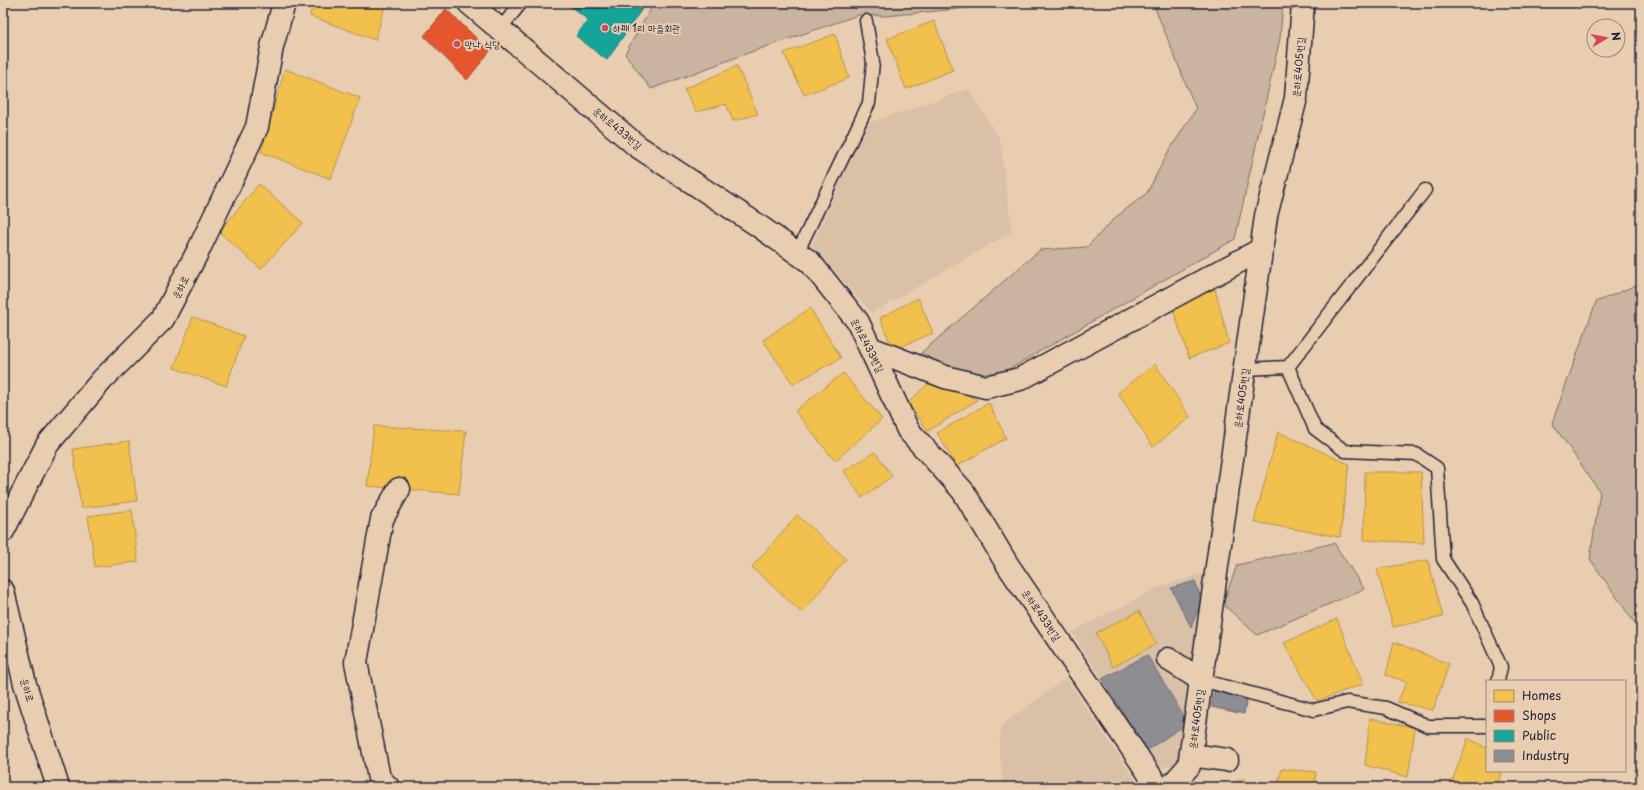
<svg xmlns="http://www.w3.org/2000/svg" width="1644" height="790" font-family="'Playpen Sans','Poor Story',sans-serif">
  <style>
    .built { fill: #d9c0a7 }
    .green { fill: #cbb49f; stroke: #766b6d }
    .homes { fill: #f2c14e; stroke: #b49148 }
    .shops { fill: #e4572e; stroke: #aa4732 }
    .public { fill: #17a398; stroke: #1a7c7c }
    .industry { fill: #8d8d92; stroke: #6d6d78 }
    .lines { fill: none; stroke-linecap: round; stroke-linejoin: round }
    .lane-casing { stroke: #22223b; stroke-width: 15 }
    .street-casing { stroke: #22223b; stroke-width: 25 }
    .lane { stroke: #e8cdb0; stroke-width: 12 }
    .street { stroke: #e8cdb0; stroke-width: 22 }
    .poi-dot { fill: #d1495b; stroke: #e8cdb0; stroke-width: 1.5 }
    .labels { text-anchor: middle; stroke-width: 4; stroke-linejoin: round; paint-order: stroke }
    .poi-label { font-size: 10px; fill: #22223b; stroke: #e8cdb0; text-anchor: start }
    .street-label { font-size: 10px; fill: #22223b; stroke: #e8cdb0 }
  </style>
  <rect width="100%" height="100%" fill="#e8cdb0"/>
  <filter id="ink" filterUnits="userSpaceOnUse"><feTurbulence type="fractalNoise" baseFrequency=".025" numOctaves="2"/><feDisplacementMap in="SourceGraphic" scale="8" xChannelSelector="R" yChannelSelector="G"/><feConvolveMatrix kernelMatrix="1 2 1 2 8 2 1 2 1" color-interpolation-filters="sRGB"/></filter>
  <g filter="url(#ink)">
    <!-- built -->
    <g class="built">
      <path d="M969,89l31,51 12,92 -140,81 -60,-67 53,-122z"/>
      <path d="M1208,572l-25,172 -6,20 -19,4 -86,-136 87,-45z"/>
      <path d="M1066,678l52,77 22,32h-136l-5,-37 2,-24z"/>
    </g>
    <!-- green -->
    <g class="green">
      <path d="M654,3h364l-132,13 -28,-1 -110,38 -97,36 -26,-35z"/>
      <path d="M1153,3h130l-3,35 -45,201 -224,129 -24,10 -41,-12 -25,-13 119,-103 47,-3 29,-30 31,-24 20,-39 29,-45z"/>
      <path d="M1641,283v349l-51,-73 10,-67 -48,-69 44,-121z"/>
      <path d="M1334,543l30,46 -107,46 -34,-31 14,-39z"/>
    </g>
    <!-- homes -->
    <g class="homes">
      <path d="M313,3h73l-11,37 -65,-24z"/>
      <path d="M934,21l19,49 -47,19 -19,-50z"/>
      <path d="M835,34l14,44 -45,17 -20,-42z"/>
      <path d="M737,66l21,48 -25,7 -7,-17 -30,8 -12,-23z"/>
      <path d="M285,69l75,29 -29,81 -70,-27z"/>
      <path d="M259,184l44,39 -42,46 -42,-37z"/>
      <path d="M1215,289l14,54 -40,15 -17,-52z"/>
      <path d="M918,298l15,35 -40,17 -13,-32z"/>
      <path d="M810,308l31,50 -48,26 -30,-44z"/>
      <path d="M193,317l51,19 -18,50 -52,-18z"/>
      <path d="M1155,364l35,53 -37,30 -35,-54z"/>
      <path d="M843,373l39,46 -47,42 -40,-50z"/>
      <path d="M934,378l43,22 -49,31 -20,-28z"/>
      <path d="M989,403l17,35 -49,28 -20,-33z"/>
      <path d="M374,426l92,5 -7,63 -92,-8z"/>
      <path d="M1278,432l71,32 -9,73 -86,-15z"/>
      <path d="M129,441l8,60 -56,7 -8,-59z"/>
      <path d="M875,452l17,24 -30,22 -18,-27z"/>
      <path d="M1365,472h56l3,71 -60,-3z"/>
      <path d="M132,510l6,52 -43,5 -7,-51z"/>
      <path d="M797,515l49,44 -44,54 -50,-46z"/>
      <path d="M1428,560l15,57 -50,10 -16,-58z"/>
      <path d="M1139,611l17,33 -43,23 -17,-34z"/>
      <path d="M1337,619l26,65 -46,17 -33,-58z"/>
      <path d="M1394,642l55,22 -16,46 -36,-8 10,-20 -21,-7z"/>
      <path d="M1370,718l45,10 -7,49 -43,-12z"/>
      <path d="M1468,738l19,10v23h16l-7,16h-46z"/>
      <path d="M1282,769l34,3 -2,15h-37z"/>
      <path d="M1244,779l3,8h-26z"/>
    </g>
    <!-- shops -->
    <path class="shops" d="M446,9l44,42 -23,29 -43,-44z"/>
    <!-- public -->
    <path class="public" d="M566,3h80l-39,57 -31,-24 12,-16z"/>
    <!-- industry -->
    <g class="industry">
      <path d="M1195,581l7,20 -11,26 -20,-39z"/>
      <path d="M1147,655l41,68 -41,27 -45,-71z"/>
      <path d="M1214,691l33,8 -3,15 -33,-7z"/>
    </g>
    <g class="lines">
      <defs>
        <g id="lane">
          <path d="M500,29l21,-26"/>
          <path d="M797,253l72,-150 4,-41 -7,-41"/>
          <path d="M1288,367l27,62 30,22 71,3 21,14 6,91 29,44 29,64 -3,14"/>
          <path d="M1245,369l43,-2 137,-177"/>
          <path d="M1201,680l113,30 33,-8 39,6 42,18h59"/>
        </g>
        <g id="street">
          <path d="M469,3l168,143 119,78 54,38 48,60 50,108 55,61 44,73 151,223"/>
          <path d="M870,348l75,29 41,10 34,-8 242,-130"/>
          <path d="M3,531l44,-86 55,-65 61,-61 35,-68 59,-124 15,-80 12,-44"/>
          <path d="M3,591l22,93 33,103"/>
          <path d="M1168,659l33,21"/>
          <path d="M1191,755l36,5"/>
          <path d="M388,787l-9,-9 -23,-116 26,-143 17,-30"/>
          <path d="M1170,787l19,-21 77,-550 30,-118 7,-95"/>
        </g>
      </defs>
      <!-- lane casing -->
      <use href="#lane" class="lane-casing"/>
      <!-- street casing -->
      <use href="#street" class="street-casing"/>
      <!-- lane -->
      <use href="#lane" class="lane"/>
      <!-- street -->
      <use href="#street" class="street"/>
    </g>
  </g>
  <!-- markers -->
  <g class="poi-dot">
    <circle cx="605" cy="28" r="4"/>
    <circle cx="457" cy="44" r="4"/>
  </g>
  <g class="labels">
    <!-- poi labels -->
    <g class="poi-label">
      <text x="613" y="32">하패 1리 마을회관</text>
      <text x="465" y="48">맛나 식당</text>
    </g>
    <!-- street labels -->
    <g class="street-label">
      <text transform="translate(1298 67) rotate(-85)" y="4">운하로405번길</text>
      <text transform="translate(618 128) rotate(40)" y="4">운하로433번길</text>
      <text transform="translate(180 287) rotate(-63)" y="4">운하로</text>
      <text transform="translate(868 345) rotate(63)" y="4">운하로433번길</text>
      <text transform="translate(1241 398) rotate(-82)" y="4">운하로405번길</text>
      <text transform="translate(1042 615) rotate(56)" y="4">운하로433번길</text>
      <text transform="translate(28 690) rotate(74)" y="4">운하로</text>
      <text transform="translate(1196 719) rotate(-82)" y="4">운하로405번길</text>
    </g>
  </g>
  <!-- margin -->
  <rect width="1644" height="790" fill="none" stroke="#e8cdb0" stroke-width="16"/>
  <rect x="8" y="8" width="1628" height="774" fill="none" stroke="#22223b" stroke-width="1.5" filter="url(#ink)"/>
  <!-- legend -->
  <rect x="1486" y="680" width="140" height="92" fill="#e8cdb0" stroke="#998981"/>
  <rect x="1494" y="690" width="20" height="12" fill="#f2c14e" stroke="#998981"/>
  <text x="1522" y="700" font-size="12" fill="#22223b">Homes</text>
  <rect x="1494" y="710" width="20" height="12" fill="#e4572e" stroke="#998981"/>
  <text x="1522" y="720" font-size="12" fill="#22223b">Shops</text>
  <rect x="1494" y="730" width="20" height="12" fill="#17a398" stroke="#998981"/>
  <text x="1522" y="740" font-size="12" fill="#22223b">Public</text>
  <rect x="1494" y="750" width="20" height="12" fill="#8d8d92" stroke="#998981"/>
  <text x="1522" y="760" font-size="12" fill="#22223b">Industry</text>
  <!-- north arrow -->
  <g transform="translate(1606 38) rotate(80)"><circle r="19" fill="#e8cdb0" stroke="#998981"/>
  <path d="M0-3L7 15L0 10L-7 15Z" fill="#d1495b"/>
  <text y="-6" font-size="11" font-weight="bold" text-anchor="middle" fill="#22223b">N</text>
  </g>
</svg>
